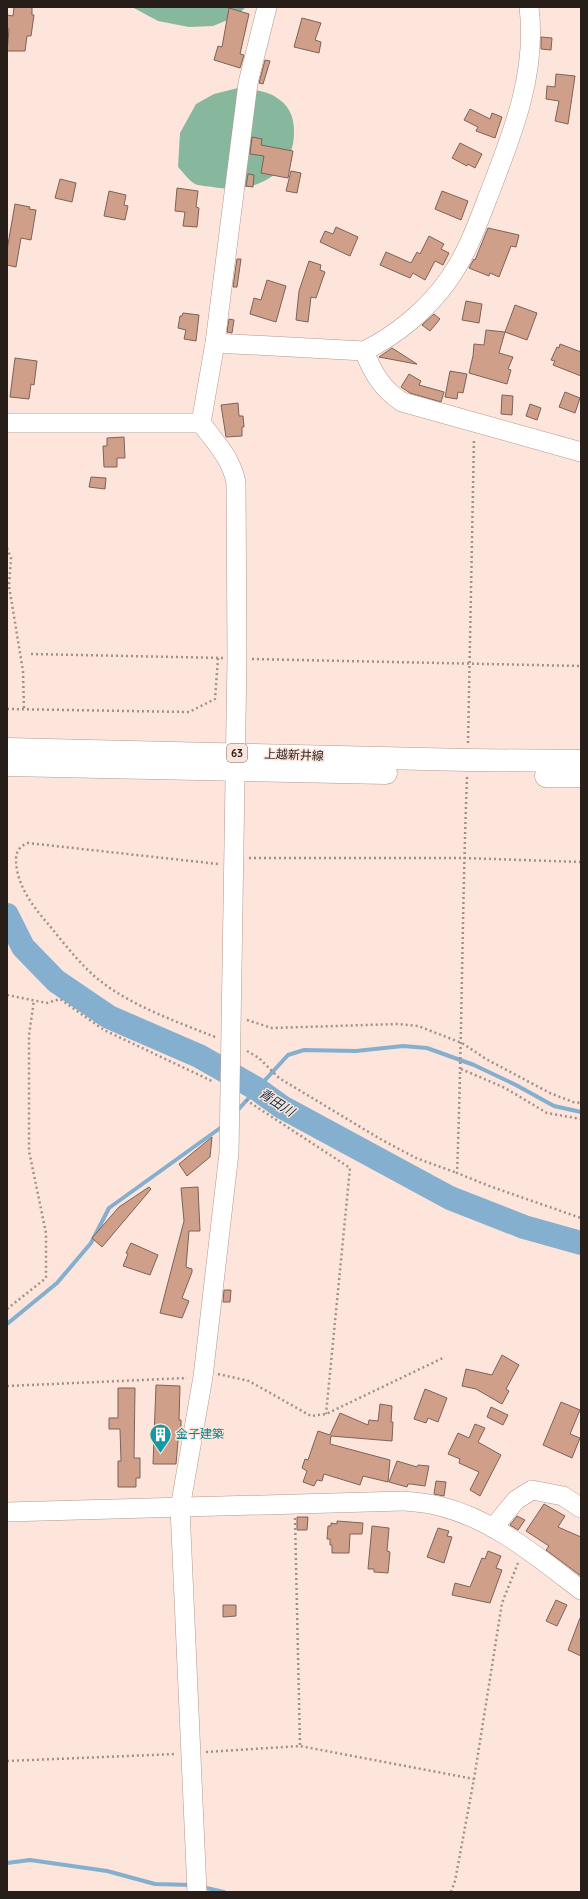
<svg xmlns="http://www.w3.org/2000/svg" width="588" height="1899" font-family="Quicksand,'Noto Sans JP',sans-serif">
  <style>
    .forest { fill: #87b89d }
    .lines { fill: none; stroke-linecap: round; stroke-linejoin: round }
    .stream { stroke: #84afcf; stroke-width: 4 }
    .river { stroke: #84afcf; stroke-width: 24 }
    .building { fill: #cf9f89; stroke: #7c6358 }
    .minor-casing { stroke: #b3988c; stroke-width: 20 }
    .major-casing { stroke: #b3988c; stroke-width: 23 }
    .path { stroke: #a29088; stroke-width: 2.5; stroke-dasharray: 2 3; stroke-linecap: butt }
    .minor { stroke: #fff; stroke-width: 19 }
    .major { stroke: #fff; stroke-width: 22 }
    .labels { text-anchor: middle; stroke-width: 3; stroke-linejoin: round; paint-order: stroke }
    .shield { fill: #fde5db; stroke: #685a53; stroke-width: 1 }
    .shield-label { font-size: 11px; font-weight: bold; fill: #281e19 }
    .street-label { font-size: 12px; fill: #281e19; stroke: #fde5db }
    .culture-label { font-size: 12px; fill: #0d838f; stroke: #fde5db; text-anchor: start }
    .water-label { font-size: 13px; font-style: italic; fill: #0a2e44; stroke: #fde5db }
  </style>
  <rect width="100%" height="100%" fill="#fde5db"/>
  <!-- forest -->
  <g class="forest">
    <path d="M132,7h114l-11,10 -22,9 -24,1 -31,-6z"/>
    <path d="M242,87c10,3 24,4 32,9 14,8 20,19 20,35 1,44 -41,64 -81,56 -5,-1 -13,-1 -18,-3 -6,-3 -12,-12 -17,-17l2,-34 16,-29 18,-10z"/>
  </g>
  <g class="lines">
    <!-- stream -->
    <g class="stream">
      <path d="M236,1112l52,-57 16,-5 52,1 47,-5 24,2 47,17 42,20 38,21 27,6"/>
      <path d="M7,1324l50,-41 34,-40 18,-35 114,-82"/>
      <path d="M7,1863l23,-3 77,11 48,13 37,1"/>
      <path d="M202,1887l22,5"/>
    </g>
    <!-- river -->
    <path class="river" d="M7,915l16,32 33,34 53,36 90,39 58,33 25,18 168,91 74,29 57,16"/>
  </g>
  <!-- building -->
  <g class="building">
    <path d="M14,7h18v8h2l-3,21h-4l-2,15h-18l2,-22h-2v-14l6,1z"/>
    <path d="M229,8l20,6 -9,40 4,1 -4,13 -26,-8 4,-14 4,1z"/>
    <path d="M302,18l19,5 -6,17 6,2 -2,11 -25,-6z"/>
    <path d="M541,37l11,1 -1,12 -10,-1z"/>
    <path d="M265,60l5,1 -7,23 -4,-1z"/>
    <path d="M556,74l19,2 -7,48 -13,-3 4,-20 -13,-2 1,-13 8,1z"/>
    <path d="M470,109l20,10 2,-6 10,4 -7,21 -19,-7 2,-4 -14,-7z"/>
    <path d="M252,137l10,2 -1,6 32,6 -5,27 -27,-5 3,-17 -14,-2z"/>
    <path d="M460,143l22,11 -7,14 -7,-4 -1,2 -15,-8z"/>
    <path d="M291,171l10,2 -4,20 -11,-2z"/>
    <path d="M248,174l6,1 -1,12 -7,-1z"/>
    <path d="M60,179l16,4 -4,19 -17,-4z"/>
    <path d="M177,188l21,3 -2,16 3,1 -2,19 -14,-1 2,-14 -10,-1z"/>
    <path d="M109,191l17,4 -2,10 4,1 -3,14 -21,-4z"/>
    <path d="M442,191l26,10 -7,19 -26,-11z"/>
    <path d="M15,204l15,3 -1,2 7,1 -5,30 -10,-2 -5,29 -9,-2v-15z"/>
    <path d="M336,227l22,10 -8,19 -30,-14 5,-11 8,3z"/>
    <path d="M488,228l31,7 -3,12 -5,-1 -12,31 -9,-4 -1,3 -20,-8 5,-9 1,1z"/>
    <path d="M429,236l15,8 -3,5 8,4 -6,12 -8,-4 -10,19 -12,-7 -3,5 -30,-13 6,-13 25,11 6,-11 3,2z"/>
    <path d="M237,259h4l-4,28h-4z"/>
    <path d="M309,261l12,4 -1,5 5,2 -9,26 -5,-1 -3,25 -12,-2 3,-29z"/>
    <path d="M267,280l19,6 -10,36 -26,-8 4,-16 7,2z"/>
    <path d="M466,301l16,3 -3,19 -17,-3z"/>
    <path d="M515,305l22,8 -10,27 -22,-8z"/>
    <path d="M183,313l16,2 -3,26 -12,-2 2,-9 -8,-2 2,-12h2z"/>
    <path d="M434,314l6,5 -10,12 -8,-6z"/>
    <path d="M229,319l5,1 -2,13 -5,-1z"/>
    <path d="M486,330l19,2 -6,21 14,4 -5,12 3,1 -4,14 -38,-11 4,-17 1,-12 10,1z"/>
    <path d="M560,344l21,8v24l-28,-11 2,-4 -4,-1 6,-13 2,1z"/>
    <path d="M392,348l25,16h-1l-37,-7z"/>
    <path d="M15,358l22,3 -3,24 -3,-1 -2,15 -19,-2z"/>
    <path d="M450,371l17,3 -4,19 -5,-1 -1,7 -12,-2z"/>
    <path d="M409,374l12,7 -2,4 25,7 -3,10 -31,-9 -9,-6z"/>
    <path d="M565,392l15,6 -5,15 -16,-6z"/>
    <path d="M502,395l11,1 -1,19 -11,-1z"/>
    <path d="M238,403l1,13h4l1,11h-2v9l-16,1 -5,-32z"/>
    <path d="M530,404l11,4 -4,12 -11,-4z"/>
    <path d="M124,437l1,21h-8v9h-13l-1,-21h4v-8z"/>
    <path d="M91,477l15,1 -1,11 -16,-2z"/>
    <path d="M212,1137l-2,20 -23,19 -8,-12z"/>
    <path d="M149,1187l2,2 -49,58 -10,-9 27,-31z"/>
    <path d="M198,1187l2,44h-11l-3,36 6,2v3l-10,26 7,3 -7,17 -22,-5 24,-92 -3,-33z"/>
    <path d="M131,1243l27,12 -8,20 -27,-9 5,-12 -2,-1z"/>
    <path d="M224,1290h7l-1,12h-7z"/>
    <path d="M502,1355l17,10 -13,24 3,2 -7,13 -26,-15 -14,-3 4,-17 26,6z"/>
    <path d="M156,1385l24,1 -1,34h2v10h-2l-3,34h-23z"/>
    <path d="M118,1388h17l-1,70h6v20h-4v9h-18v-26h3l-1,-32h-11v-11h9z"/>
    <path d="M425,1389l22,9 -9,24 -10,-4 -2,5 -12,-4z"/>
    <path d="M561,1402l19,8 -10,24 10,4 -8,20 -29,-13z"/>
    <path d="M380,1404l12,2 -1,16h2l-1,19 -61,-5 -1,8 60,16 -2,22 -25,-6 -3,9 -36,-11 -2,7 -5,-1 -3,6 -11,-4 4,-11 -5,-3 3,-9 3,1 10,-29 12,4 10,-22 28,12 1,-5 9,1z"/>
    <path d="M491,1407l17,8 -5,10 -16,-8z"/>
    <path d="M475,1424l10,4 -7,14 23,13 -21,41 -10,-6 9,-18 -20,-9 1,-4 -12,-5 10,-21 11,5z"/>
    <path d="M397,1461l20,6 1,-2 11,1 -4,20 -14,-2h-3l-1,3 -18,-5z"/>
    <path d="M436,1481l10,1 -2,14 -10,-2z"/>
    <path d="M544,1504l21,12 -7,11 23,10v39l-35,-26 3,-4 -23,-15z"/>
    <path d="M517,1516l8,4 -7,10 -8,-5z"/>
    <path d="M297,1517h11l-1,13h-10z"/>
    <path d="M337,1521l26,2 -1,11h-12l-1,19h-17v-8h-2v-6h-3l1,-13h3v-3l6,1z"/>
    <path d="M372,1526l17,2 -2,23 3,1 -2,21 -14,-1v-3h-6z"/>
    <path d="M438,1528l11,3 -2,5 5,1 -8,26 -17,-6z"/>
    <path d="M488,1551l13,5 -5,12 6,2 -12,33 -38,-8 3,-12 15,4 12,-29 3,1z"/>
    <path d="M556,1600l11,5 -10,21 -11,-5z"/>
    <path d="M223,1605h13v11l-13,1z"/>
    <path d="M580,1618h1v38l-13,-6z"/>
  </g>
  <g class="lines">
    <defs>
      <g id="minor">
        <path d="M215,343l149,8c33,-16 64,-42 85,-72 19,-27 30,-59 42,-90 23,-59 46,-118 38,-182"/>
        <path d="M364,351c9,22 18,38 38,51l179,50"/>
        <path d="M7,423h194"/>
        <path d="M7,1512l396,-11c12,1 25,2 36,5 54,13 99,51 142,84"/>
        <path d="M493,1528l23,-28 16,-10 31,6 18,12"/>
        <path d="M197,1892l-17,-384 23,-131 26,-224 8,-495 -1,-175c-4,-24 -21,-41 -35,-60l14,-80 33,-260 19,-76"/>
      </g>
      <g id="major">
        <path d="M7,749l460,11 114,1"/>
        <path d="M7,765l379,8"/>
        <path d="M546,776h35"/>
      </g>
    </defs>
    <!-- minor casing -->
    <use href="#minor" class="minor-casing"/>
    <!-- major casing -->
    <use href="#major" class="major-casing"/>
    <!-- path -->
    <g class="path">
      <path d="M7,548l4,10 -2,28 14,85 1,39"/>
      <path d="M31,654l192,4"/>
      <path d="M252,659l329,7"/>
      <path d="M7,709l182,3 26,-13 3,-41"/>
      <path d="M468,743l6,-305"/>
      <path d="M467,777c-5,132 -5,264 -10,396l35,14 89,31"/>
      <path d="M249,858h215l117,4"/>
      <path d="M7,995l40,8 13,-4 44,31 110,52"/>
      <path d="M247,1020l25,8 126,-4 20,2 44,17 24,16 64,34 23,9 8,1"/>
      <path d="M215,1037c-40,-16 -92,-34 -124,-64 -16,-15 -29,-32 -42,-48 -14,-16 -28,-34 -32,-55 -2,-13 -2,-22 11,-27l190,21"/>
      <path d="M247,1051l12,7 20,20 103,62 34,18 41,15"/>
      <path d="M461,1069l44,19 42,25 34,6"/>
      <path d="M246,1100l104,68 -24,246"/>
      <path d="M7,1309l39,-31v-45l-17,-82v-116l5,-35"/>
      <path d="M218,1374l31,7 62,35 15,-2 119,-57"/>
      <path d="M7,1386l180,-8"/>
      <path d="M295,1518l5,228"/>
      <path d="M206,1752l94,-6 174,33"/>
      <path d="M7,1761l168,-7"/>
      <path d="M451,1892l4,-11 19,-102 28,-176 16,-40"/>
    </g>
    <!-- minor -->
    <use href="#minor" class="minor"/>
    <!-- major -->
    <use href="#major" class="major"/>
  </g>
  <!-- icons -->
  <defs>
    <symbol id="building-pin" viewBox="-11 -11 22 30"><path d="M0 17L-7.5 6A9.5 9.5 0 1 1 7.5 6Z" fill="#0f9aa8" stroke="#fde5db"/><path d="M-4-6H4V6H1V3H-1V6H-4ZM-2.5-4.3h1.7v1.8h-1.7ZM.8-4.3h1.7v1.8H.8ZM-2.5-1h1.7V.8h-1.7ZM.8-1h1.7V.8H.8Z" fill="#fff"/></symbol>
  </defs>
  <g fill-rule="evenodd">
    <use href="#building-pin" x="148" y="1422" width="25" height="34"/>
  </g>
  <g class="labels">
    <!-- shield labels -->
    <rect class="shield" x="227" y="744" width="20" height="18" rx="3"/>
    <g class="shield-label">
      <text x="237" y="757">63</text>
    </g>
    <!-- street labels -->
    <g class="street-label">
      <text transform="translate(294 755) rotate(2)" y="4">上越新井線</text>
    </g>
    <!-- culture labels -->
    <g class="culture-label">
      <text x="176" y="1438">金子建築</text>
    </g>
    <!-- water labels -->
    <g class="water-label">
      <text transform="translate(277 1102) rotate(33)" y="5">青田川</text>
    </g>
  </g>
  <!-- border -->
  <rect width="588" height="1899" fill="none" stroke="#281e19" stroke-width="16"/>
</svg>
